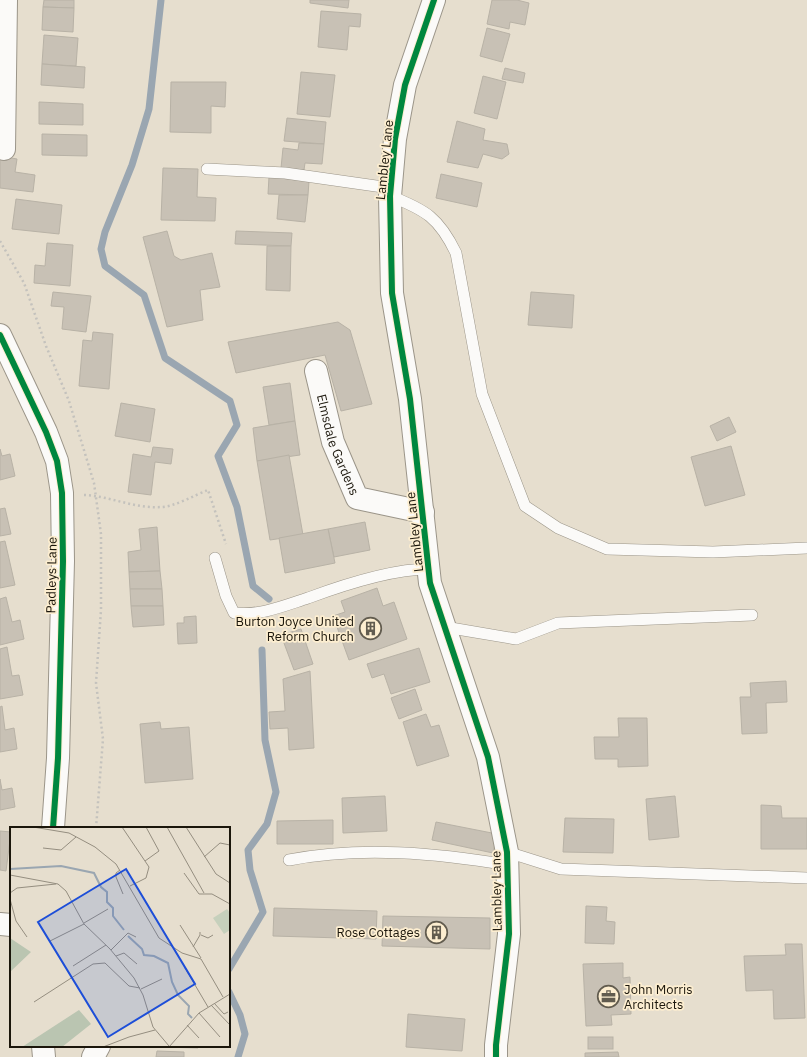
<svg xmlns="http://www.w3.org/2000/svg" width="807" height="1057" font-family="'IBM Plex Sans',sans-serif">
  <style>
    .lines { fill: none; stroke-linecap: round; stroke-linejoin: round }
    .stream { stroke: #9aa6b1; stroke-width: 7 }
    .building { fill: #c8c1b5; stroke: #b8b2a6 }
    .lane-casing { stroke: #9b9589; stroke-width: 12 }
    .street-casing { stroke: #9b9589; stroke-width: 24 }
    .path { stroke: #c4c2bd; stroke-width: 2.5; stroke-dasharray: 2 3; stroke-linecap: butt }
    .lane { stroke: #fbfaf8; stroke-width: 11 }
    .street { stroke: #fbfaf8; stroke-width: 22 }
    .cycleway-casing { stroke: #fdeed0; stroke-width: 8 }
    .cycleway { stroke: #00873e; stroke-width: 6 }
    .labels { text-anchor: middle; stroke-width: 3.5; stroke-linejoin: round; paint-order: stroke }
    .street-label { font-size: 13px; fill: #1b160b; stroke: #fdeed0 }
    .poi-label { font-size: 13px; fill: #1b160b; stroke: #fdeed0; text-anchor: end }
    .inset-river { fill: none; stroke: #9aa6b1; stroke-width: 2 }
    .inset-road { fill: none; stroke: #958e80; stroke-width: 1 }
    .view { fill: #1d4ed8; fill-opacity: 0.15; stroke: #1d4ed8; stroke-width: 2 }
    .inset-edge { fill: none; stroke: #1b160b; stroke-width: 2 }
  </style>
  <rect width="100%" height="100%" fill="#e6dece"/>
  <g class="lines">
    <!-- stream -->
    <g class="stream">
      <path d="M161,0l-12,109 -17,56 -27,67 -4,17 4,17 39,29 21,63 65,43 7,24 -19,31 19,51 16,79 16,13"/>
      <path d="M229,969l34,-57 -13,-42 -2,-20 19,-26 9,-32 -11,-52 -3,-90"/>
      <path d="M229,992l11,23 5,19 -7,23"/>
    </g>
  </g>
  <!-- building -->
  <g class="building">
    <path d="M44,0h30v8l-31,-1z"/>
    <path d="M310,0h39l-1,8 -38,-5z"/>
    <path d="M492,0h25l12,3 -4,22 -15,-3 -1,7 -22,-5z"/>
    <path d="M43,7l31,1 -1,24 -31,-2z"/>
    <path d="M321,11l40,3 -1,13 -11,-1 -2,24 -29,-3z"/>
    <path d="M487,28l23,6 -8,28 -22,-6z"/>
    <path d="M44,35l34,3 -2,28 -34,-2z"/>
    <path d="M42,64l43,3 -1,21 -43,-3z"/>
    <path d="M505,68l20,5 -2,10 -21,-4z"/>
    <path d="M301,72l34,3 -5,42 -33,-3z"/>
    <path d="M483,76l23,6 -9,37 -23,-6z"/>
    <path d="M171,82h55l-1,25 -14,-1v27l-41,-1z"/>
    <path d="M39,102l44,2v21l-44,-1z"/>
    <path d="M287,118l39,4 -2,22 -40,-3z"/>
    <path d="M457,121l28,8 -2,11 24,4 2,10 -7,5 -19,-5 -5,14 -31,-6z"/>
    <path d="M42,134l45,1v21l-45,-1z"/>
    <path d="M299,143l25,1 -2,20 -17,-1 -1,7 -23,-2 2,-20 15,2z"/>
    <path d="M0,156l17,3 -2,13 20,3 -2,17 -33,-4z"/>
    <path d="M163,168l35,1 -1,28 19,1 -1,23 -54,-1z"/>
    <path d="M441,174l41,9 -5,24 -41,-9z"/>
    <path d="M269,177l40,4 -1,14 -40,-1z"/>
    <path d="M279,195h29l-3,27 -28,-3z"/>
    <path d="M16,199l46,6 -3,29 -47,-5z"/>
    <path d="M167,231l7,25 7,4 31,-7 8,34 -20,3 3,30 -36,7 -24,-90z"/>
    <path d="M236,231l56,2 -1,13 -56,-2z"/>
    <path d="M47,243l26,2 -3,41 -36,-3 1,-18 10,1z"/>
    <path d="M267,246h24l-1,45 -24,-1z"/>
    <path d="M53,292l38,4 -5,36 -24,-3 2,-22 -13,-1z"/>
    <path d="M531,292l43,3 -2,33 -44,-3z"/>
    <path d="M338,322l12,8 22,74 -31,7 -16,-56 -89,18 -8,-31z"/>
    <path d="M93,332l20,2 -4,55 -30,-3 4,-46 9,1z"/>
    <path d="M290,383l5,38 -26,4 -6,-38z"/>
    <path d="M121,403l34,6 -5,33 -35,-6z"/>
    <path d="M729,417l7,15 -19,9 -7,-15z"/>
    <path d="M295,421l5,34 -43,6 -4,-33z"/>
    <path d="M731,446l14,49 -40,11 -14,-49z"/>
    <path d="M153,447l20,2 -2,15 -16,-2 -4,33 -23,-3 5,-38 18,3z"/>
    <path d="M0,449l2,7 8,-2 5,22 -15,4z"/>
    <path d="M289,455l14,80 -33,5 -13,-79z"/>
    <path d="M5,508l6,26 -11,2v-27z"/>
    <path d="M365,522l5,28 -36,7 -6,-28z"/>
    <path d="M157,527l3,44 -31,1 -1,-20 13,-2 -2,-21z"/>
    <path d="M328,529l7,34 -50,10 -6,-35z"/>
    <path d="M5,541l10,44 -15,3v-46z"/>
    <path d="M160,571l2,18h-32l-1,-17z"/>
    <path d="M377,588l6,18 11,-4 13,37 -58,21 -16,-44 12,-4 -4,-11z"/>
    <path d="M130,589h32l1,17h-32z"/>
    <path d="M6,597l6,25 8,-2 4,19 -24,6v-46z"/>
    <path d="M131,606h32l1,19 -31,2z"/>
    <path d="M196,616l1,27 -19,1 -1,-21h7v-6z"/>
    <path d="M301,629l12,35 -19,6 -13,-35z"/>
    <path d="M7,647l5,29 7,-1 4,20 -23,4v-50z"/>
    <path d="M419,648l11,34 -39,12 -7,-20 -12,4 -5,-14z"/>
    <path d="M310,671l4,77 -25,2 -1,-22 -18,1 -1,-17 16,-1 -2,-32z"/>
    <path d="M786,681l1,21 -21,1 1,30 -25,1 -2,-37h11l-1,-14z"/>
    <path d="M415,689l7,21 -23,9 -8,-21z"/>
    <path d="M2,706l3,24 9,-2 3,21 -17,3v-45z"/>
    <path d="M426,714l5,13 8,-2 10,31 -32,10 -14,-44z"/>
    <path d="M618,718h29l1,48 -30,1v-8h-23l-1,-22h25z"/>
    <path d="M160,722l1,7 28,-2 4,52 -48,4 -5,-59z"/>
    <path d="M0,779l2,11 10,-2 3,19 -15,3z"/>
    <path d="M385,796l2,35 -44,2 -1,-35z"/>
    <path d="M675,796l4,41 -30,3 -3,-41z"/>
    <path d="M761,805l20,1 1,12h25v31h-46z"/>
    <path d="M565,818l49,1 -1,34 -50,-1z"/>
    <path d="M333,820v24h-56v-23z"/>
    <path d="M436,822l61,12 -4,19 -61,-13z"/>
    <path d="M0,831l11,1 -5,39 -6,-1z"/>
    <path d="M586,906l21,1 -1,14 9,1 -1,22 -29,-1z"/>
    <path d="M274,908l103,3 -1,28 -103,-3z"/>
    <path d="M383,916l107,2v31l-108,-3z"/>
    <path d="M785,944h17l3,74 -31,1 -1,-29 -27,1 -2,-35 42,-1z"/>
    <path d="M623,963v15l7,-1 1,37 -20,1 1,10 -26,1 -3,-62z"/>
    <path d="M408,1014l57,5 -3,32 -56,-4z"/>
    <rect x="588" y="1037" width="25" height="12"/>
    <path d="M162,1046h36v2l-36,-1z"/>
    <path d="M157,1051l27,1v5h-28z"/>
    <path d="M618,1052l1,5h-34v-4z"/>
  </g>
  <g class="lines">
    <defs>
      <g id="lane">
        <path d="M207,169l78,4 105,15"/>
        <path d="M390,196c36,14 49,22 66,57l26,141 43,112 33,22 49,21 106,3 94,-4"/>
        <path d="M215,558l11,38 8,17c26,3 49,-7 74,-15 35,-13 84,-29 121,-29"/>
        <path d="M445,627l71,12 42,-16 194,-8"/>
        <path d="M507,852l54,17 246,9"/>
        <path d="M289,860c72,-14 147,-7 219,5"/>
      </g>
      <g id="street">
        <path d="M434,0l-29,85 -10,54 -5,57 2,97 18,106 20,184 58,174 19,95 2,82 -13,111v12"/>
        <path d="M4,149l2,-149"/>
        <path d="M0,335l46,97 11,29 5,32 1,68 -5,197 -5,70"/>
        <path id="s1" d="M316,371l17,71 24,56 66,14"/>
        <path d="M0,924l11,1"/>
        <path d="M43,1046l1,11"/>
        <path d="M93,1057l6,-11"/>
      </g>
    </defs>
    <!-- lane casing -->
    <use href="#lane" class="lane-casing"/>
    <!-- street casing -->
    <use href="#street" class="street-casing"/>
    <!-- path -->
    <g class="path">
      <path d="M0,241l24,42 22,63 23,55 25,82 7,51v76l-5,73 7,56 -7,89"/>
      <path d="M84,495c26,1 51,14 77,12 13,0 34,-12 47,-17l18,54"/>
    </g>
    <!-- lane -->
    <use href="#lane" class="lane"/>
    <!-- street -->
    <use href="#street" class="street"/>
    <defs>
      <g id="cycleway">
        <path d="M434,0l-29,85 -10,54 -5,57 2,97 18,106 20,184 58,174 19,95 2,82 -13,111v12"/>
        <path d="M0,335l46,97 11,29 5,32 1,68 -5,197 -5,70"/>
      </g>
    </defs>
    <!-- cycleway casing -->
    <use href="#cycleway" class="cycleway-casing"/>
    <!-- cycleway -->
    <use href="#cycleway" class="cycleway"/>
  </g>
  <!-- icons -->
  <defs>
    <symbol id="building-ring" viewBox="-11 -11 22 22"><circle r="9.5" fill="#fdeed0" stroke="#625c4f" stroke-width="1.5"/><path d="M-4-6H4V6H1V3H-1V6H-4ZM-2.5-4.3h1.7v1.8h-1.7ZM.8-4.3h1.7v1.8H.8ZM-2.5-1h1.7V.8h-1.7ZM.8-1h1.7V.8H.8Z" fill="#625c4f"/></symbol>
    <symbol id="office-ring" viewBox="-11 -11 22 22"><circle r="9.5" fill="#fdeed0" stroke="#625c4f" stroke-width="1.5"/><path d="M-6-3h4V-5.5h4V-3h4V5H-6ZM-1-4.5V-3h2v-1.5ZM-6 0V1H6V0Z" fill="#625c4f"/></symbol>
  </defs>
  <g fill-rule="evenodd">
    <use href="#building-ring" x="358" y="616" width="25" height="25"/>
    <use href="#building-ring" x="424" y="920" width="25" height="25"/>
    <use href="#office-ring" x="596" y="984" width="25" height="25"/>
  </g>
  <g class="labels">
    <!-- street labels -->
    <g class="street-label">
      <text transform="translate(384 160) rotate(-84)" y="5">Lambley Lane</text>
      <text dy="5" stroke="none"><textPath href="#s1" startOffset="77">Elmsdale Gardens</textPath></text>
      <text transform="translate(414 532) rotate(-96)" y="5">Lambley Lane</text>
      <text transform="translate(51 575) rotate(-89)" y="5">Padleys Lane</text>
      <text transform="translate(496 891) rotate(-91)" y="5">Lambley Lane</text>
    </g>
    <!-- poi labels -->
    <g class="poi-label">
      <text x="354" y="626">Burton Joyce United<tspan x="354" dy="15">Reform Church</tspan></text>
      <text x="420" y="937">Rose Cottages</text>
      <text x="624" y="994" text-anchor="start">John Morris<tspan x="624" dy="15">Architects</tspan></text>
    </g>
  </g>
  <!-- overview -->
  <g transform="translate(10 827)">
    <rect width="220" height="220" fill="#e6dece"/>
    <path d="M217,82l3,4v17l-6,4 -11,-16z" fill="#c6d0bc"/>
    <path d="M0,111l21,14 -21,20zM69,183l12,14 -29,23h-40z" fill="#bac5b1"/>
    <path class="inset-river" d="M0,42l51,-3 33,7 7,14 6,5v10l6,6v8l11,14M118,109l14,13 2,6 10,1 14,7 4,19 6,13 11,11 -1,8 4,4"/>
    <path class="inset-road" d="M23,0l36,6 26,14 21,17 43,74 23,15 19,6 22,38M112,0l27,40 -3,11 -16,8M157,0l37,66M176,0l30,47 14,9M33,21l18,2 15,-13M194,30l16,-14 10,2M135,34l14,-10 -13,-24M110,43l-4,3v4l7,17M174,46l15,21h13l18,10M0,48l48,9 8,7 18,33 26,25 24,29 9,17 10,32 16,19M0,66l7,-5 39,-4M0,72l6,22 11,16M74,96l24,-14M170,98l21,33M191,108l7,3 5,-3M40,114l34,-17M183,120l7,-12v-3M101,123l17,-17 8,4M106,129l8,-3 13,11M63,139l33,-21M175,141l23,39M131,162l21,-10M24,175l59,-38 12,-1 24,23 11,2M204,176l10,11 4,-2M201,178l19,20M189,186l21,24M177,198l12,13M93,220l26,-10 26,-7M159,220l30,-34 31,-19"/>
    <path class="view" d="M116,42l69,115 -87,53 -70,-115z"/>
    <rect width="220" height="220" class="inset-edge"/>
  </g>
</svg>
